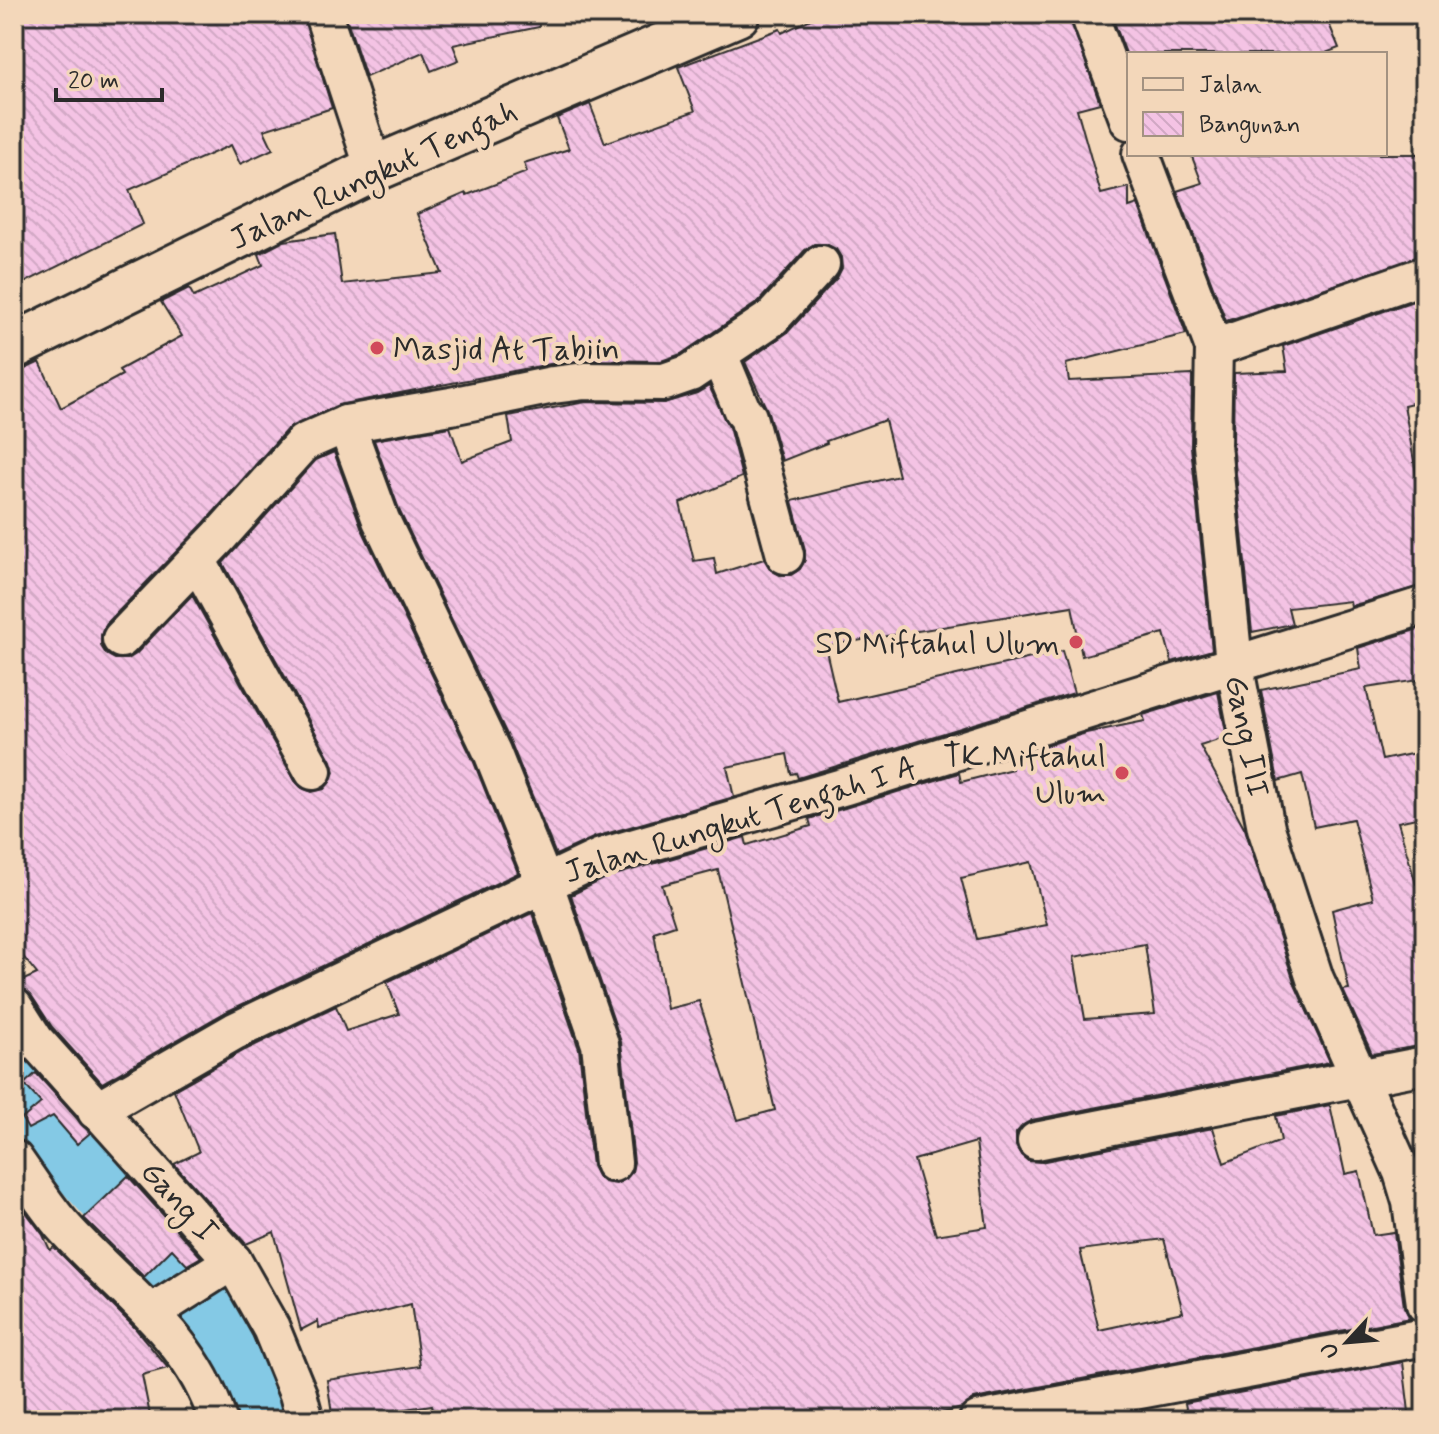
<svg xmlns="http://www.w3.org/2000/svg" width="1439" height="1434" font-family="Mynerve,sans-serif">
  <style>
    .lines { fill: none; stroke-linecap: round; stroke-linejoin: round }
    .river { stroke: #84c9e5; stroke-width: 64 }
    .building { fill: url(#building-back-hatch); stroke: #2b2b2b; stroke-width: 2; fill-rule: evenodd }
    .minor-casing { stroke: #2b2b2b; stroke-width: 42 }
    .secondary-casing { stroke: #2b2b2b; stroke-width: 50 }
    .minor { stroke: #f3d7ba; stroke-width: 36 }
    .secondary { stroke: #f3d7ba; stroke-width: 44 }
    .poi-dot { fill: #d1495b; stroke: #f3d7ba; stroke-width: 3 }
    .labels { text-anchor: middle; stroke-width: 8; stroke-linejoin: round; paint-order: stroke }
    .street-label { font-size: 32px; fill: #2b2b2b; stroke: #f3d7ba }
    .poi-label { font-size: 32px; fill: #2b2b2b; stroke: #f3d7ba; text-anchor: end }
  </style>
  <defs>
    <pattern id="building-back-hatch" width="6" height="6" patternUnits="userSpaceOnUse" patternTransform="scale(2)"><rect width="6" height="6" fill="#f4c3e4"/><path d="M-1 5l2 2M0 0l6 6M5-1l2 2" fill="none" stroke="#d1a8c4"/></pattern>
  </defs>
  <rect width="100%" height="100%" fill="#f3d7ba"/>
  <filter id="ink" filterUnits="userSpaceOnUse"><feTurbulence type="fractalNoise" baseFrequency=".0125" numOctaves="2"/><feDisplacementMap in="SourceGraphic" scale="16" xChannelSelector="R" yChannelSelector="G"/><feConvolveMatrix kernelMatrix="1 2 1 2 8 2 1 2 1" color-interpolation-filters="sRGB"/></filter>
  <g filter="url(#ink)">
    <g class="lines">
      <!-- river -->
      <path class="river" d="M14,1084l27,36 194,217 21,83"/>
    </g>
    <!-- building -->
    <g class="building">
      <path d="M14,14h289l29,94 -68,22 9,19 -33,15 -9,-19 -102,45 14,34 -129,64z"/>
      <path d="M345,14h193l1,13 -86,18 6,15 -28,11 -8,-19 -57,25z"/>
      <path d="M821,14h248l31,89 -23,6 24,85 28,-7v20l9,-3 48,130 -120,30 3,17 123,-6 -1,72 21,203 -40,12 -8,-29 -82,23 -10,-50 -247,40 13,56 224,-51 12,42 -276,85 -2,-5 -5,1 -4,-20 -60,13 7,30 -139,40 -39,18 -45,-112 -111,-231 -26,-72 76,-13 12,34 50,-19 -4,-26 78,-14 78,1 33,-10 12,-7 20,41 13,50 -62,26 14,58 20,-3 3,16 47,-15 7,11 9,5h11l9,-6 5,-9v-10l-13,-49 107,-25 -14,-56 -59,21 1,2 -45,18 -14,-49 -23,-50 43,-30 49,-54 5,-10 -1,-11 -5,-8 -10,-5h-12l-9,6 -47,52 -77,52 -20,7 -76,-1 -35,4 -212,41 -51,24 -83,94 -98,101 -5,11v11l5,8 9,5h13l8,-5 56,-59 103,186 7,7 10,4 12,-3 6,-7 4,-10 -3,-11 -108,-198 93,-103 18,-8 28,77 111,231 45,113 -292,139 -124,71 -50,-56 -21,-32 -14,-12 20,-9 -23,-29v-571l26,-12 21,46 61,-33 -3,-5 63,-34 -21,-34 28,-14 5,9 69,-32 -4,-11 25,-13 51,-7 7,50 100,-11 -25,-59 49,-21 1,2 60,-23 -3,-9 45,-14 -12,-31 33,-14 15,39 90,-32 -17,-44 102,-38 2,4z"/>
      <path d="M1111,14h214l14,34 -16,6h-194v7z"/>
      <path d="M1191,154h234v101l-199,66 -49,-130 25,-8z"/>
      <path d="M1425,297v103l-21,5 13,73 8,-1v108l-74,21 -1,-5 -62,7 4,16 -40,8 -19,-188 1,-71 53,-2 -4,-25z"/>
      <path d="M1425,627v52l-59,9 16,72 43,-9v65l-27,6 18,62 9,-3v164l-53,9 -29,-64 6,-1 -17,-79 41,-11 -20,-80 -39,8 -12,-53 -24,7 -17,-91 100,-21 -3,-21z"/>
      <path d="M1218,692l9,45 -27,9 45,83 50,156 35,77 -298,58 -9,5 -7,8v13l5,9 7,6 12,1 173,-34 11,35 57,-22 -5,-25 54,-11 15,69 14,-3 14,64 21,-3 10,75 6,11 -436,81 -12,9 -48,12h-392l-2,-8 -42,8h-43l-3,-15 -99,15 -6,-40 93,-14 -9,-62 -92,24 -1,-7 -17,9 -27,-98 -28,12 -72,-80 25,-12 -25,-62 71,-40 91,-44 10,25 53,-17 -12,-32 145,-69 47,136 13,117 5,10 7,6 12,2 10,-5 6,-7 2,-10 -13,-120 -50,-147 37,-18 137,-40 2,8 64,-19 -2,-7 150,-46 2,9 51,-13 -2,-12 76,-24 59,-12 -2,-6zM1031,862l16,63 -70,14 -16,-61zM718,870l57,240 -37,10 -39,-119 -32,8 -13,-77 21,-7 -13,-40zM1145,944l10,70 -70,5 -11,-62zM976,1142l11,85 -51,8 -22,-75zM1164,1239l19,73 -84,18 -19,-80z"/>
      <path d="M36,1073l54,60 -13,11 -24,-28 -25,13 -6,-10 19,-16 -17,-19z"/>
      <path d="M128,1176l73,81 -14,8 -15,-16 -28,28 -60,-59z"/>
      <path d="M14,1196l29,39 7,15 4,-3 81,81 33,40 -26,7 9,45h-137z"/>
      <path d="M1403,1362l7,58h-222l-3,-17z"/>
    </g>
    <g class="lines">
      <defs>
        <g id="minor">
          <path d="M323,14l51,155"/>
          <path d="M1089,14l40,107"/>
          <path d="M1141,154l73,194 -2,97 22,218 32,165 49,151 87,193 9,30 14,102"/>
          <path d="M1214,348l211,-73"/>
          <path d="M719,355l23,55 6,7 37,138"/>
          <path d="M346,424l35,96 111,232 52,130 56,162 13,119"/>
          <path d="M197,560l116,211"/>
          <path d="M121,639l98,-102 84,-94 43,-19 105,-18 102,-21 32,-4 79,1 26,-9 82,-55 49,-54"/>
          <path d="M14,1007l21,33 198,221 38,67 27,66 7,26"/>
          <path d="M96,1111l139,-80 366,-174 245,-71 579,-181"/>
          <path d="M1036,1141l389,-76"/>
          <path d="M14,1159c15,21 30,45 47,65 58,66 128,107 157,196"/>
          <path d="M151,1313l82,-52"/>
          <path d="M978,1420l447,-83"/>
        </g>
        <path id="secondary" d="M14,346l360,-177 363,-155"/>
      </defs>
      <!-- minor casing -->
      <use href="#minor" class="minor-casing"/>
      <!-- secondary casing -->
      <use href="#secondary" class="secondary-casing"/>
      <!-- minor -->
      <use href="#minor" class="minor"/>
      <!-- secondary -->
      <use href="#secondary" class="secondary"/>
    </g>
  </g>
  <!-- markers -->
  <g class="poi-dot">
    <circle cx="377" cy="348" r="8"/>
    <circle cx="1076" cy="642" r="8"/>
    <circle cx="1122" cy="773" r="8"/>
  </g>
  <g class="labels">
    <!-- street labels -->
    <g class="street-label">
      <text transform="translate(373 174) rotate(-25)" y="11">Jalan Rungkut Tengah</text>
      <text transform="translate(1248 736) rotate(79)" y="11">Gang III</text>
      <text transform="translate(740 819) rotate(-17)" y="11">Jalan Rungkut Tengah I A</text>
      <text transform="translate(180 1201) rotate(48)" y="11">Gang I</text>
    </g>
    <!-- poi labels -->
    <g class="poi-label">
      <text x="393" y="359" text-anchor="start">Masjid At Tabiin</text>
      <text x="1060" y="653">SD Miftahul Ulum</text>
      <text x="1106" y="766">TK Miftahul<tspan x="1106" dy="37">Ulum</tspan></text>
    </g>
  </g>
  <!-- margin -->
  <rect width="1439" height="1434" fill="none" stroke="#f3d7ba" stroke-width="48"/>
  <rect x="24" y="24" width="1391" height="1386" fill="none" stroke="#2b2b2b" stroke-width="3" filter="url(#ink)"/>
  <!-- legend -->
  <rect x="1127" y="52" width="260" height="104" fill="#f3d7ba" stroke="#a39281" stroke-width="2"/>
  <rect x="1143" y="78" width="40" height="12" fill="#f3d7ba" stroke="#a39281" stroke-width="2"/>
  <text x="1199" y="92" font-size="24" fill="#2b2b2b">Jalan</text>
  <rect x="1143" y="112" width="40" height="24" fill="url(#building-back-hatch)" stroke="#a39281" stroke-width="2"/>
  <text x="1199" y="132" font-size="24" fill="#2b2b2b">Bangunan</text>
  <!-- north arrow -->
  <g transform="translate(1347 1342) rotate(244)" stroke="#f3d7ba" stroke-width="6" paint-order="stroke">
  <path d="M0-6L14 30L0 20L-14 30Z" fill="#2b2b2b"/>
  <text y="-12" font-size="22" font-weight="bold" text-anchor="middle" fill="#2b2b2b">U</text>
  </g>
  <!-- scale -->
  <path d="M56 88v12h106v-12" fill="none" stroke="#2b2b2b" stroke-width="4"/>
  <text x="68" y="88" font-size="24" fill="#2b2b2b" stroke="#f3d7ba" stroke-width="6" paint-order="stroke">20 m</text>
</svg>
